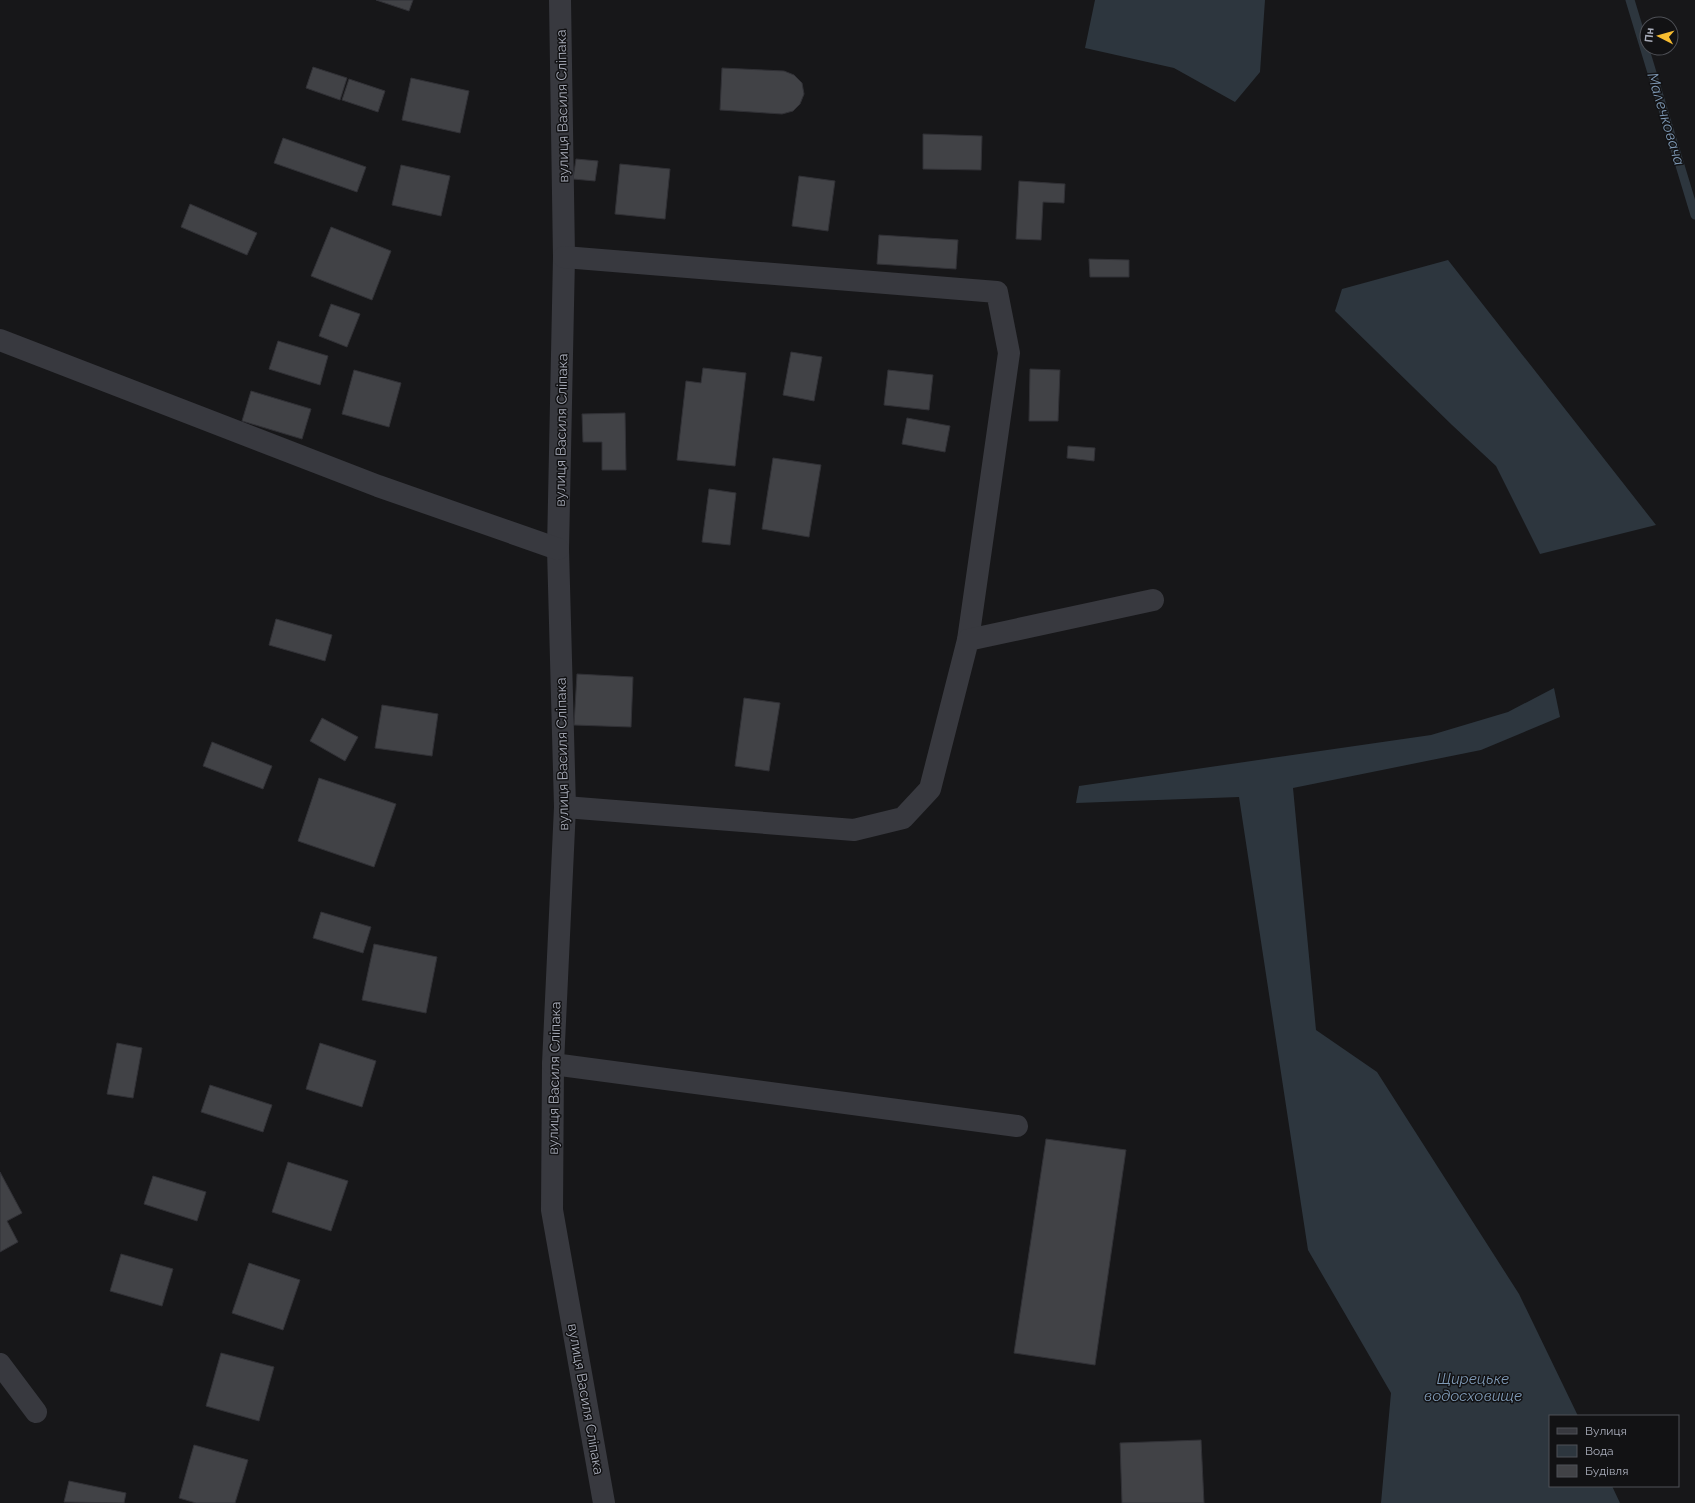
<svg xmlns="http://www.w3.org/2000/svg" width="1695" height="1503" font-family="Raleway,sans-serif">
  <style>
    .water { fill: #2d363e }
    .lines { fill: none; stroke-linecap: round; stroke-linejoin: round }
    .stream { stroke: #2d363e; stroke-width: 9 }
    .building { fill: #414246; stroke: #313136 }
    .minor { stroke: #38393f; stroke-width: 22 }
    .labels { text-anchor: middle; stroke-width: 3; stroke-linejoin: round; paint-order: stroke }
    .street-label { font-size: 14px; fill: #a9adba; stroke: #121214 }
    .water-label { font-size: 15px; font-style: italic; fill: #7f9ab6; stroke: #121214 }
  </style>
  <rect width="100%" height="100%" fill="#171719"/>
  <!-- water -->
  <g class="water">
    <path d="M1095,0h170l-5,72 -25,30 -61,-34 -89,-20z"/>
    <path d="M1448,260l208,265 -116,29 -44,-88 -44,-41 -117,-114 7,-22z"/>
    <path d="M1554,688l6,29 -79,33 -188,38 23,242 61,42 142,222 59,122h-28v70h62l8,17h-239l10,-110 -83,-143 -69,-453 -163,6 3,-17 352,-51 77,-23z"/>
  </g>
  <g class="lines">
    <!-- stream -->
    <path class="stream" d="M1630,0l65,215"/>
  </g>
  <!-- building -->
  <g class="building">
    <path d="M376,0h37l-4,11z"/>
    <path d="M313,67l34,11 -7,22 -34,-12z"/>
    <path d="M722,68l62,3 10,4 8,8 2,11 -4,10 -7,7 -11,3 -62,-4z"/>
    <path d="M411,78l58,13 -9,42 -58,-13z"/>
    <path d="M349,79l36,12 -7,21 -36,-12z"/>
    <path d="M923,134l59,2 -1,34 -58,-1z"/>
    <path d="M283,138l83,29 -9,25 -83,-29z"/>
    <path d="M576,159l22,2 -3,20 -22,-2z"/>
    <path d="M620,164l50,5 -5,50 -50,-5z"/>
    <path d="M401,165l49,11 -9,40 -49,-11z"/>
    <path d="M799,176l36,5 -7,50 -36,-5z"/>
    <path d="M1019,181l46,3 -1,19 -21,-1 -2,38 -25,-1z"/>
    <path d="M190,204l67,29 -10,22 -66,-28z"/>
    <path d="M331,227l60,24 -19,49 -61,-24z"/>
    <path d="M879,235l79,5 -2,29 -79,-5z"/>
    <path d="M1089,259l40,1v17h-39z"/>
    <path d="M331,304l29,10 -13,33 -28,-11z"/>
    <path d="M278,341l50,15 -8,29 -51,-16z"/>
    <path d="M791,352l31,5 -8,44 -31,-6z"/>
    <path d="M703,368l43,5 -11,93 -58,-6 9,-79 15,2z"/>
    <path d="M1030,369l30,1 -2,51h-29z"/>
    <path d="M354,370l47,13 -12,44 -47,-13z"/>
    <path d="M888,370l45,5 -4,35 -45,-5z"/>
    <path d="M251,391l60,18 -9,30 -60,-18z"/>
    <path d="M625,413l1,57h-24v-28h-19l-1,-28z"/>
    <path d="M907,418l43,8 -5,26 -43,-8z"/>
    <path d="M1068,446l27,2 -1,13 -27,-3z"/>
    <path d="M773,458l48,7 -12,72 -47,-8z"/>
    <path d="M709,489l27,4 -6,52 -28,-3z"/>
    <path d="M276,619l56,16 -7,26 -56,-16z"/>
    <path d="M577,674l56,3 -2,50 -57,-2z"/>
    <path d="M744,698l36,5 -11,68 -34,-5z"/>
    <path d="M382,705l56,9 -6,42 -57,-8z"/>
    <path d="M322,718l36,19 -13,24 -35,-20z"/>
    <path d="M212,742l60,24 -9,23 -60,-23z"/>
    <path d="M319,778l77,26 -22,63 -76,-26z"/>
    <path d="M321,912l50,15 -8,26 -50,-15z"/>
    <path d="M374,944l63,13 -11,56 -64,-13z"/>
    <path d="M117,1043l25,5 -9,50 -26,-4z"/>
    <path d="M320,1043l56,18 -14,46 -56,-18z"/>
    <path d="M210,1085l62,20 -9,27 -62,-20z"/>
    <path d="M1046,1139l80,11 -31,215 -81,-12z"/>
    <path d="M288,1162l60,19 -17,50 -59,-19z"/>
    <path d="M0,1172l22,41 -15,8 11,21 -18,10z"/>
    <path d="M153,1176l53,16 -9,29 -53,-17z"/>
    <path d="M121,1254l52,15 -11,37 -52,-15z"/>
    <path d="M249,1263l51,17 -17,50 -51,-17z"/>
    <path d="M221,1353l53,14 -15,54 -53,-15z"/>
    <path d="M1201,1440l3,63h-82l-2,-60z"/>
    <path d="M194,1445l54,15 -13,43h-39l-17,-5z"/>
    <path d="M69,1481l57,12 -2,10 -60,-1z"/>
  </g>
  <g class="lines">
    <!-- minor -->
    <g class="minor">
      <path d="M560,0l4,257 -6,292 7,258 -12,257 -1,146 52,293"/>
      <path d="M564,257l433,35 12,61 -41,287"/>
      <path d="M0,340l378,146 180,63"/>
      <path d="M565,807l289,23 49,-12 27,-29 38,-149 185,-40"/>
      <path d="M553,1064l464,62"/>
      <path d="M0,1364l36,48"/>
    </g>
  </g>
  <g class="labels">
    <!-- street labels -->
    <g class="street-label">
      <text transform="translate(562 106) rotate(-91)" y="5">вулиця Василя Сліпака</text>
      <text transform="translate(561 430) rotate(-89)" y="5">вулиця Василя Сліпака</text>
      <text transform="translate(562 754) rotate(-91)" y="5">вулиця Василя Сліпака</text>
      <text transform="translate(554 1078) rotate(-89)" y="5">вулиця Василя Сліпака</text>
      <text transform="translate(586 1399) rotate(80)" y="5">вулиця Василя Сліпака</text>
    </g>
    <!-- water labels -->
    <g class="water-label">
      <text transform="translate(1666 119) rotate(73)" y="5">Малечковача</text>
      <text x="1473" y="1384">Щирецьке<tspan x="1473" dy="17">водосховище</tspan></text>
    </g>
  </g>
  <!-- legend -->
  <rect x="1549" y="1415" width="130" height="72" fill="#121214" stroke="#4e5056"/>
  <rect x="1557" y="1428" width="20" height="6" fill="#38393f" stroke="#4e5056"/>
  <text x="1585" y="1435" font-size="12" fill="#a9adba">Вулиця</text>
  <rect x="1557" y="1445" width="20" height="12" fill="#2d363e" stroke="#4e5056"/>
  <text x="1585" y="1455" font-size="12" fill="#a9adba">Вода</text>
  <rect x="1557" y="1465" width="20" height="12" fill="#414246" stroke="#4e5056"/>
  <text x="1585" y="1475" font-size="12" fill="#a9adba">Будівля</text>
  <!-- north arrow -->
  <g transform="translate(1659 36) rotate(276)"><circle r="19" fill="#121214" stroke="#4e5056"/>
  <path d="M0-3L7 15L0 10L-7 15Z" fill="#f8bd31"/>
  <text y="-6" font-size="11" font-weight="bold" text-anchor="middle" fill="#a9adba">Пн</text>
  </g>
</svg>
